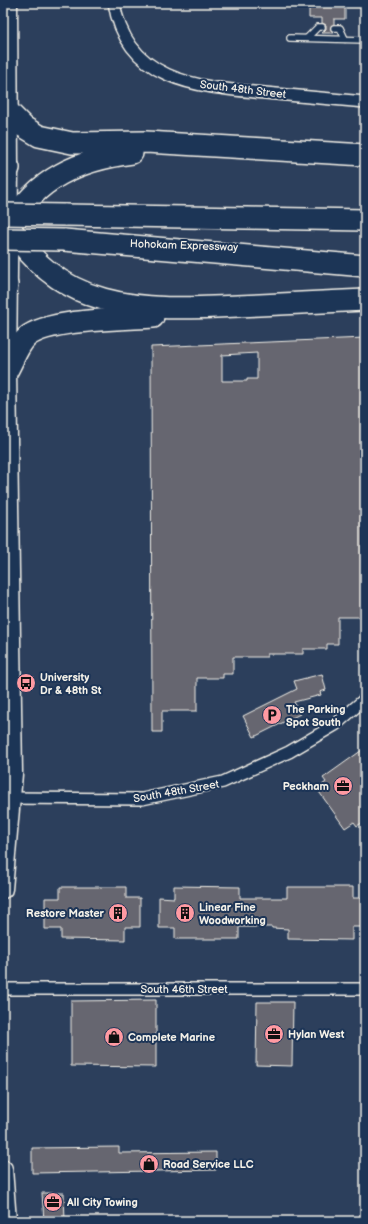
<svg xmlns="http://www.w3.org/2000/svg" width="368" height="1224" font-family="'Balsamiq Sans',sans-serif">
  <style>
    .building { fill: #666670; stroke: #f4f1e8; fill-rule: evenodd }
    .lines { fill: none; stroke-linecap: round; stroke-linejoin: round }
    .service-casing { stroke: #f4f1e8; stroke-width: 8 }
    .minor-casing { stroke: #f4f1e8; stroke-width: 14 }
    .primary-casing { stroke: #f4f1e8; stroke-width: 21 }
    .motorway-casing { stroke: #f4f1e8; stroke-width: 24 }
    .service { stroke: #1d3557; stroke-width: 5.5 }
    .minor { stroke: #1d3557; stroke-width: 11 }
    .primary { stroke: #1d3557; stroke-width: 18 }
    .motorway { stroke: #1d3557; stroke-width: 21 }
    .motorway-bridge-casing { stroke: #f4f1e8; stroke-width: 24; stroke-linecap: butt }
    .motorway-bridge { stroke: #1d3557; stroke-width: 21 }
    .labels { text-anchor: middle; stroke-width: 4; stroke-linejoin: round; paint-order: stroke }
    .street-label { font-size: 11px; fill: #f4f1e8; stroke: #1d3557 }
    .poi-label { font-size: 11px; font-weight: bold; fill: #f4f1e8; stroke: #1d3557; text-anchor: start }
  </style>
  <rect width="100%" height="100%" fill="#2c3f5c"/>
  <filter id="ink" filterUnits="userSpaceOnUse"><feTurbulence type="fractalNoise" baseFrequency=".025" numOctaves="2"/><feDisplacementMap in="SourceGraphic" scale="8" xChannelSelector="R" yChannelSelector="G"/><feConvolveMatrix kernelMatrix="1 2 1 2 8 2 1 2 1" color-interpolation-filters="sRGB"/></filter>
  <g filter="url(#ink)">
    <!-- building -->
    <g class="building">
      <path d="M309,3h36v16h-11v5l-4,4 4,5h-12l4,-4v-4l-4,-2v-5h-13z"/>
      <path d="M365,338v265h-2v14h-25v27h-11v5h-24v5h-36v3h-34v17h-10v4h-26v33h-35v21h-10l-1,-385zM257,353v26h-10v2h-25v-26z"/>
      <path d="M322,674l4,16 -6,2 1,3 -27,7 6,12 -46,23 -11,-21 54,-27 -3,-8z"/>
      <path d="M365,748v73l-8,5 -3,-4 -9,6 -28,-39 9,-7 -3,-4z"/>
      <path d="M174,886l66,1v11h47v-11h66v11h12v29h-13v13l-64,-1v-10l-16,-1v-1h-33v12h-64v-11h-16v-31l15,1z"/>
      <path d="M60,887h66v11h14v29h-15v13l-64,-1v-10h-16v-31h15z"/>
      <path d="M156,1000v67l-85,-1v-65z"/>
      <path d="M257,1002h36l-1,64 -36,-1z"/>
      <path d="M119,1147v6l97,-1v18l-184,3v-25z"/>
      <path d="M42,1193h22l1,28h-21z"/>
    </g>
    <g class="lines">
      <defs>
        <g id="service">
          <path d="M334,28h6l5,11"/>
          <path d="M290,38l75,2"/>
          <path d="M307,38l11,-11h4"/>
        </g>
        <g id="minor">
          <path d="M114,3c13,80 86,84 151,90 34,3 67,6 100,9"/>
          <path d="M6,798l136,1 81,-17 66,-30 46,-27 30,-26"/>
          <path d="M3,989h362"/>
        </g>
        <g id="primary">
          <path d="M3,889l10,-115 -6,-403 2,-203 -1,-165"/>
          <path d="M3,1169l4,52"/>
        </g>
        <g id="motorway">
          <path d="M9,112l15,15 15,9 33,7 74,-1 219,13"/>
          <path d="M3,180l6,-12"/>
          <path d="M3,215c52,98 138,96 235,91 42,-2 85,-4 127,-6"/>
          <path d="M64,215l301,5"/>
          <path d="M9,227c27,-49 70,-67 123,-74"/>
          <path d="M64,240l301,26"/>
          <path d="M3,275l4,10"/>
          <path d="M7,371c6,-10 11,-26 20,-34 21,-18 97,-18 126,-20"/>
        </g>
      </defs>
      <!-- service casing -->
      <use href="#service" class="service-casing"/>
      <!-- minor casing -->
      <use href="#minor" class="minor-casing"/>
      <!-- primary casing -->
      <use href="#primary" class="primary-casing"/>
      <!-- motorway casing -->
      <use href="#motorway" class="motorway-casing"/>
      <!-- service -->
      <use href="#service" class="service"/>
      <!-- minor -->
      <use href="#minor" class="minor"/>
      <!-- primary -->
      <use href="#primary" class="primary"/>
      <!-- motorway -->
      <use href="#motorway" class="motorway"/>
      <defs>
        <g id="motorway-bridge">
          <path d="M3,214l61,1"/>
          <path d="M3,239l61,1"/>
        </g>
      </defs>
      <!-- motorway-bridge casing -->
      <use href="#motorway-bridge" class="motorway-bridge-casing"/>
      <!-- motorway-bridge -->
      <use href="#motorway-bridge" class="motorway-bridge"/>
    </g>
  </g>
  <!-- icons -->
  <defs>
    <symbol id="bus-disc" viewBox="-11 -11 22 22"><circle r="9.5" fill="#ff9aa2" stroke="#1d3557"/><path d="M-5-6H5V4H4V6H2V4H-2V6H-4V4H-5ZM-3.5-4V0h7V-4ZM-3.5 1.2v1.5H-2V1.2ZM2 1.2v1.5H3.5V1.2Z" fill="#111"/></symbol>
    <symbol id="parking-disc" viewBox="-11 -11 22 22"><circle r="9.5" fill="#ff9aa2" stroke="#1d3557"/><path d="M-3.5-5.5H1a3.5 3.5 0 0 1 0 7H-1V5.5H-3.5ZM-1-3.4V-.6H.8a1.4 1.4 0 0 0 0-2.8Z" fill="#111"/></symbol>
    <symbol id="office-disc" viewBox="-11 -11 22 22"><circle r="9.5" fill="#ff9aa2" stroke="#1d3557"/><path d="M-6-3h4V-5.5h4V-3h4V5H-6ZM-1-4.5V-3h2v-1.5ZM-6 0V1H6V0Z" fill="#111"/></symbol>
    <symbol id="building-disc" viewBox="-11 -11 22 22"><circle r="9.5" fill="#ff9aa2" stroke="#1d3557"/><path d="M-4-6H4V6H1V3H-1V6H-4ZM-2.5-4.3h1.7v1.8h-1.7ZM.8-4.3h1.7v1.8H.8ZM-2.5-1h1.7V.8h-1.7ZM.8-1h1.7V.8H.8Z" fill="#111"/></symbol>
    <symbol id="shop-disc" viewBox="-11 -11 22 22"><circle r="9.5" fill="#ff9aa2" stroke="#1d3557"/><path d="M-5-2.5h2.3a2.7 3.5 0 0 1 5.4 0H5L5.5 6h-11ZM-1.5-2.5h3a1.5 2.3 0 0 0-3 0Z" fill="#111"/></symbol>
  </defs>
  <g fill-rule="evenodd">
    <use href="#bus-disc" x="15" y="672" width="22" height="22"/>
    <use href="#parking-disc" x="261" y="704" width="22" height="22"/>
    <use href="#office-disc" x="332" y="775" width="22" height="22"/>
    <use href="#building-disc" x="107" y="902" width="22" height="22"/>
    <use href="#building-disc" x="174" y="902" width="22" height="22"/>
    <use href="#office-disc" x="263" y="1023" width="22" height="22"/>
    <use href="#shop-disc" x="103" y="1026" width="22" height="22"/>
    <use href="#shop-disc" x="138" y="1153" width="22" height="22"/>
    <use href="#office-disc" x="42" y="1191" width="22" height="22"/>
  </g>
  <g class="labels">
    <!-- street labels -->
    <g class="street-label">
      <text transform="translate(243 89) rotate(7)" y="4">South 48th Street</text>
      <text transform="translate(184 245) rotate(2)" y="4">Hohokam Expressway</text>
      <text transform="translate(176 791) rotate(-10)" y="4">South 48th Street</text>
      <text x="184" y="993">South 46th Street</text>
    </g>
    <!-- poi labels -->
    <g class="poi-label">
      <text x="40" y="681">University<tspan x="40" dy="13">Dr &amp; 48th St</tspan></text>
      <text x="286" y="713">The Parking<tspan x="286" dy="13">Spot South</tspan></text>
      <text x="329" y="790" text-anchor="end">Peckham</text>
      <text x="199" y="911">Linear Fine<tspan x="199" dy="13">Woodworking</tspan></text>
      <text x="104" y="917" text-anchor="end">Restore Master</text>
      <text x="288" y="1038">Hylan West</text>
      <text x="128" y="1041">Complete Marine</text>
      <text x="163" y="1168">Road Service LLC</text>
      <text x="67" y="1206">All City Towing</text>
    </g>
  </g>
  <!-- margin -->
  <rect width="368" height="1224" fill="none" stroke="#1d3557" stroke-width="16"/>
  <rect x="8" y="8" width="352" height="1208" fill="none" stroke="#f4f1e8" stroke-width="1.5" filter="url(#ink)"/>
</svg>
